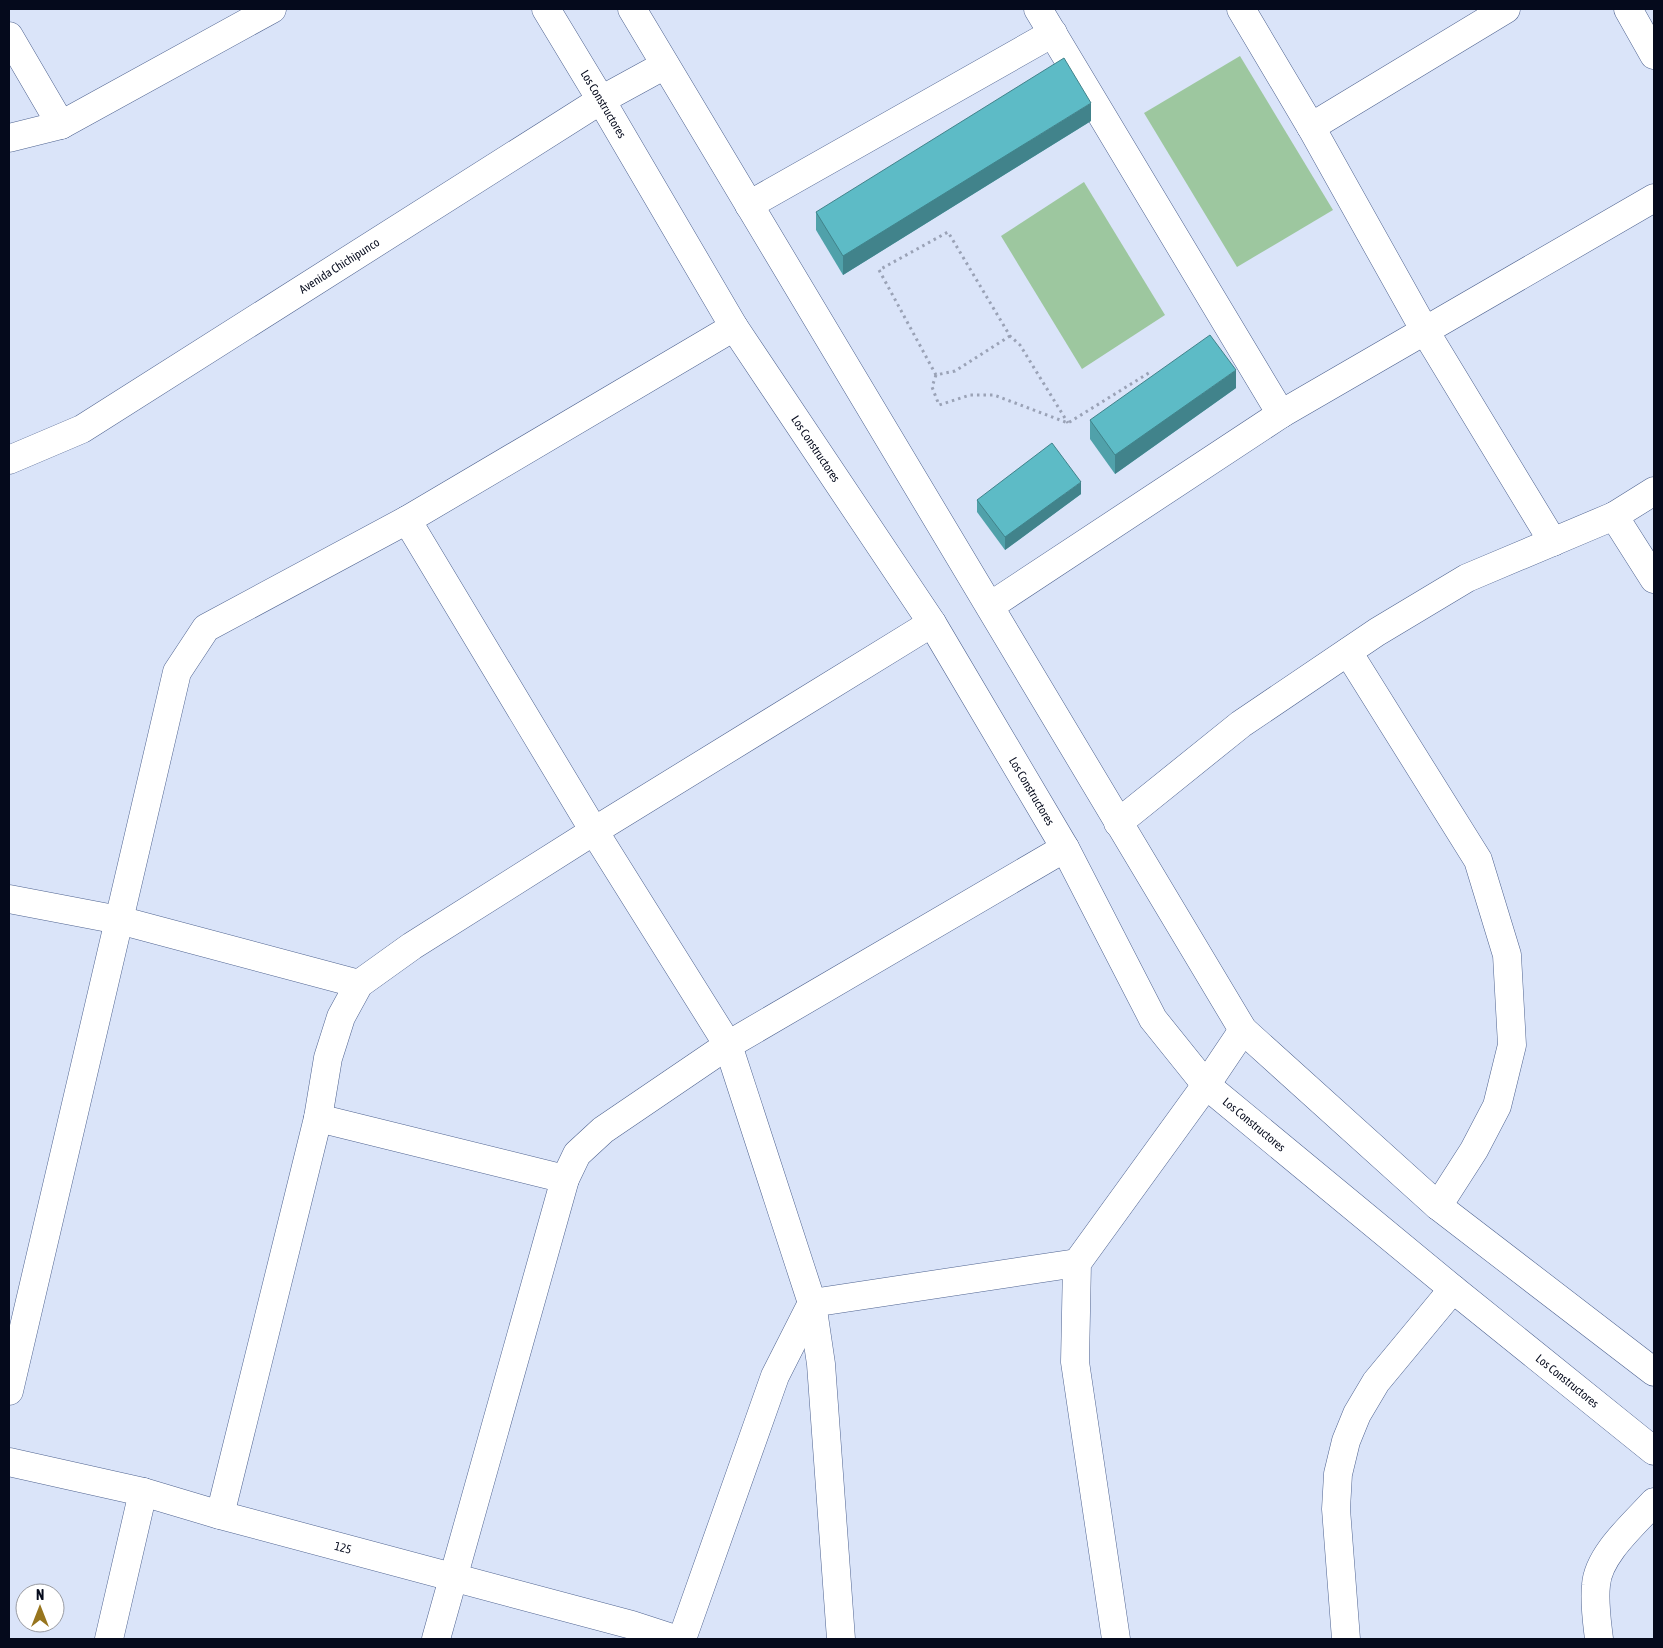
<svg xmlns="http://www.w3.org/2000/svg" width="1663" height="1648" font-family="'Asap Condensed',sans-serif">
  <style>
    .green { fill: #9dc79f }
    .lines { fill: none; stroke-linecap: round; stroke-linejoin: round }
    .street-casing { stroke: #4f6390; stroke-width: 29 }
    .secondary-casing { stroke: #4f6390; stroke-width: 29 }
    .path { stroke: #9aa2b6; stroke-width: 3; stroke-dasharray: 2.5 4; stroke-linecap: butt }
    .street { stroke: #fff; stroke-width: 28 }
    .secondary { stroke: #fff; stroke-width: 28 }
    .wall { fill: #50a1aa }
    .shaded-wall { fill: #41838b }
    .building { fill: #5dbbc6; stroke: #41838b }
    .labels { text-anchor: middle; stroke-width: 4; stroke-linejoin: round; paint-order: stroke }
    .street-label { font-size: 12px; fill: #050a1c; stroke: #fff }
  </style>
  <rect width="100%" height="100%" fill="#dae4f9"/>
  <!-- green -->
  <g class="green">
    <path d="M1240,56l93,154 -96,57 -93,-154z"/>
    <path d="M1084,182l81,133 -83,54 -81,-133z"/>
  </g>
  <g class="lines">
    <defs>
      <g id="street">
        <path d="M1038,9l243,405"/>
        <path d="M1241,9l70,118 114,204 128,211"/>
        <path d="M1628,9l26,46"/>
        <path d="M9,36l52,89"/>
        <path d="M1311,127l195,-118"/>
        <path d="M9,138l52,-13 211,-116"/>
        <path d="M749,205l304,-172"/>
        <path id="s1" d="M9,460l73,-31 519,-329 64,-35"/>
        <path d="M1614,516l40,63"/>
        <path d="M407,520l187,311 134,214 84,258 9,61 20,275"/>
        <path d="M990,606l291,-192 373,-216"/>
        <path d="M1348,652l130,208 29,95 5,90 -15,61 -23,44 -36,56"/>
        <path d="M1118,823l123,-99 136,-92 90,-54 147,-62 40,-25"/>
        <path d="M9,899l110,21 240,64"/>
        <path d="M318,1118l247,61"/>
        <path d="M812,1303l265,-40"/>
        <path d="M9,1391l168,-719 29,-44 201,-108 327,-193"/>
        <path d="M220,1515l98,-397 10,-60 13,-41 18,-33 53,-38 182,-115 338,-208"/>
        <path d="M109,1639l34,-147"/>
        <path d="M436,1639l129,-460 12,-25 26,-24 125,-85 337,-197"/>
        <path d="M682,1639l93,-263 37,-73"/>
        <path d="M1116,1639l-41,-277 2,-99 129,-178 37,-55"/>
        <path d="M1346,1639l-10,-130 2,-35 8,-33 11,-27 19,-32 77,-93"/>
        <path d="M1599,1639c-2,-17 -5,-36 -3,-54 2,-30 38,-61 58,-83"/>
      </g>
      <g id="secondary">
        <path id="s2" d="M546,9l55,91 133,227 198,296 133,225 88,171 53,66 247,204 201,162"/>
        <path d="M632,9l611,1021 195,176 216,166"/>
        <path id="s3" d="M9,1462l134,30 77,23 412,110 43,14"/>
      </g>
    </defs>
    <!-- street casing -->
    <use href="#street" class="street-casing"/>
    <!-- secondary casing -->
    <use href="#secondary" class="secondary-casing"/>
    <!-- path -->
    <g class="path">
      <path d="M1010,336l-55,35 -19,4 -57,-105 69,-38 62,104 10,9 48,78"/>
      <path d="M936,375l-4,12 7,18 31,-10h24l74,28 84,-52"/>
    </g>
    <!-- street -->
    <use href="#street" class="street"/>
    <!-- secondary -->
    <use href="#secondary" class="secondary"/>
  </g>
  <!-- wall -->
  <g class="wall">
    <path d="M1091,121l-248,154 -27,-45v-18z"/>
    <path d="M1236,388l-121,86 -25,-35v-19z"/>
    <path d="M1081,494l-76,56 -28,-38v-12z"/>
  </g>
  <!-- shaded-wall -->
  <g class="shaded-wall">
    <path d="M1091,103v18l-248,154v-19z"/>
    <path d="M1236,370v18l-121,86v-19z"/>
    <path d="M1081,482v12l-76,56v-13z"/>
  </g>
  <!-- building -->
  <g class="building">
    <path d="M1064,58l27,45 -248,153 -27,-44z"/>
    <path d="M1210,335l26,35 -121,85 -25,-35z"/>
    <path d="M1052,443l29,39 -76,55 -28,-37z"/>
  </g>
  <g class="labels">
    <!-- street labels -->
    <g class="street-label">
      <text dy="4" stroke="none"><textPath href="#s2" startOffset="111">Los Constructores</textPath></text>
      <text dy="4" stroke="none"><textPath href="#s1" startOffset="384">Avenida Chichipunco</textPath></text>
      <text dy="4" stroke="none"><textPath href="#s2" startOffset="516">Los Constructores</textPath></text>
      <text dy="4" stroke="none"><textPath href="#s2" startOffset="921">Los Constructores</textPath></text>
      <text dy="4" stroke="none"><textPath href="#s2" startOffset="1326">Los Constructores</textPath></text>
      <text dy="4" stroke="none"><textPath href="#s2" startOffset="1731">Los Constructores</textPath></text>
      <text dy="4" stroke="none"><textPath href="#s3" startOffset="345">125</textPath></text>
    </g>
  </g>
  <!-- border -->
  <rect width="1663" height="1648" fill="none" stroke="#050a1c" stroke-width="20"/>
  <!-- north arrow -->
  <g transform="translate(40 1608)"><circle r="24" fill="#ffffff" stroke="#9b9da4"/>
  <path d="M0-4L9 19L0 12L-9 19Z" fill="#97751e"/>
  <text y="-8" font-size="14" font-weight="bold" text-anchor="middle" fill="#050a1c">N</text>
  </g>
</svg>
